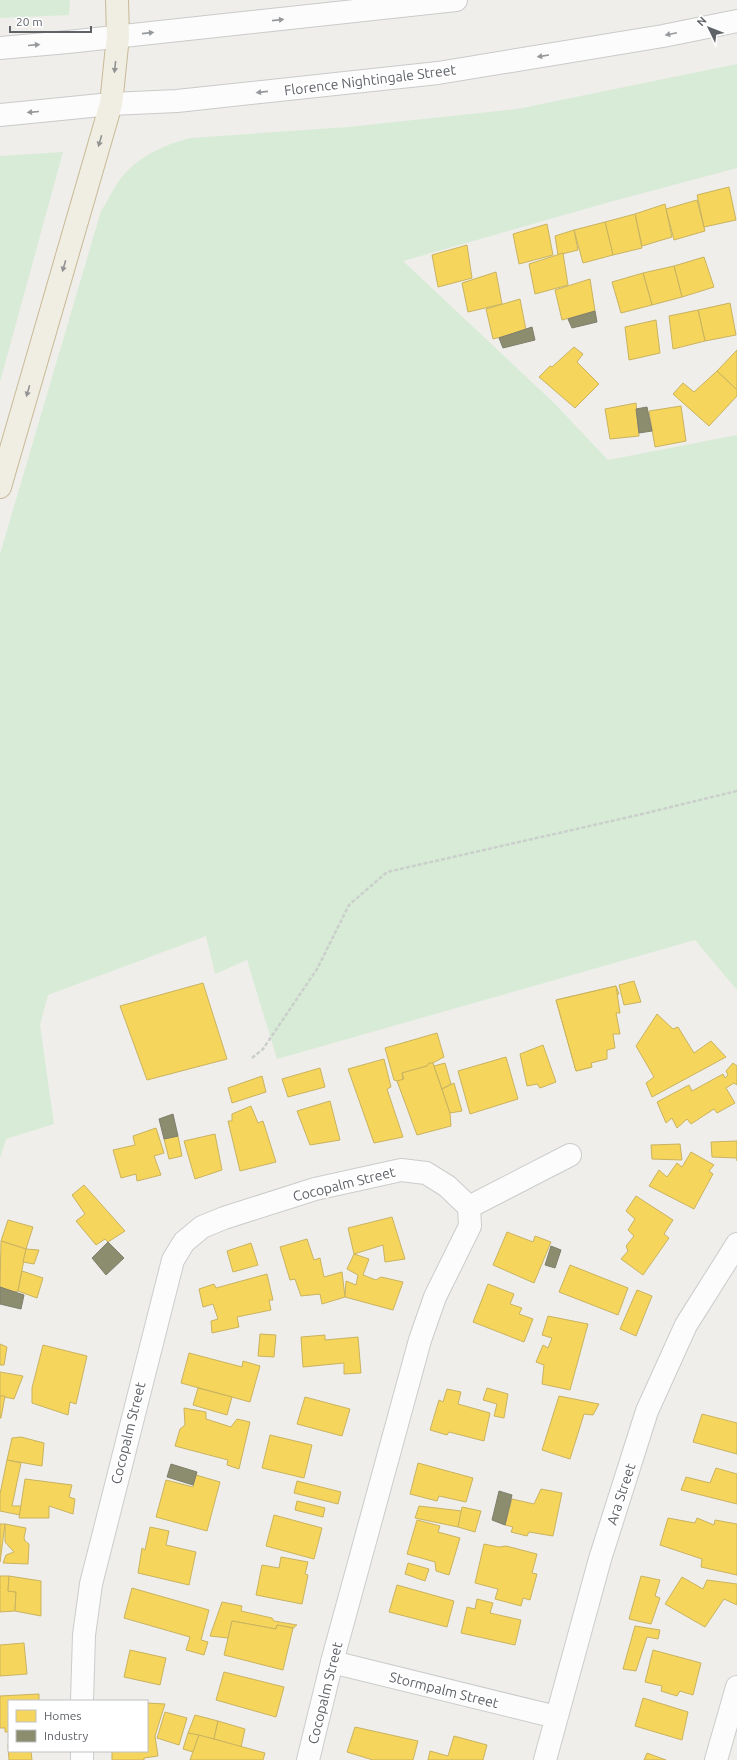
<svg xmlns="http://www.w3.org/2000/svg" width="737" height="1760" font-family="Ubuntu,sans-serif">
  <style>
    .green { fill: #d8ebd6 }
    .homes { fill: #f6d55c; stroke: #c9b360 }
    .industry { fill: #8c8c6e; stroke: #7e806c }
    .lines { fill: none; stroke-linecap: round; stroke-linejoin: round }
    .minor-casing { stroke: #cbcccc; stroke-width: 24 }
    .secondary-casing { stroke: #cacacb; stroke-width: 24 }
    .motorway-casing { stroke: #c8b996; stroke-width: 24 }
    .path { stroke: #cacfcc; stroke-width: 2.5; stroke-dasharray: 4 2; stroke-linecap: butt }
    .minor { stroke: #fdfcfc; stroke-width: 22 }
    .secondary { stroke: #fdfcfc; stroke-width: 22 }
    .motorway { stroke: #f0ede3; stroke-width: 22 }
    .oneway { fill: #96999c }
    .oneway2 { fill: #929393 }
    .labels { text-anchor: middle; stroke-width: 4; stroke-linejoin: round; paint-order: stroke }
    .street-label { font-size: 14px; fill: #5f6368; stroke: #fff }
  </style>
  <rect width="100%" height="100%" fill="#efeeea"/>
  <!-- green -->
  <g class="green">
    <path d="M0,0h70l-1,15 -69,3z"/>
    <path d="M737,64v104l-131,35 -203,58 150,141 55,58 129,-25v555l-42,-50 -418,119 -30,-99 -32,14 -9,-38 -158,59 -8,30 14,99 -48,15 -6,19v-604l101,-343c6,-9 11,-20 17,-29 18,-25 45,-37 73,-44l157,-11 169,-18z"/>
    <path d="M63,152l-63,230v-226z"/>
  </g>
  <!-- homes -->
  <g class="homes">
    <path d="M729,187l7,33 -32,7 -7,-32z"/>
    <path d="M697,200l8,31 -31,9 -8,-31z"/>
    <path d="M665,204l7,33 -30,9 -7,-32z"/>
    <path d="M635,214l7,34 -29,7 -8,-33z"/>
    <path d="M605,222l8,33 -30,8 -9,-33z"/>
    <path d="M547,224l6,31 -34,9 -6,-30z"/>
    <path d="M574,230l4,20 -20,5 -3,-19z"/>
    <path d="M467,245l5,33 -34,9 -6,-32z"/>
    <path d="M563,253l5,32 -33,9 -6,-30z"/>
    <path d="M704,257l10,30 -32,10 -8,-31z"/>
    <path d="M674,266l8,31 -30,8 -9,-32z"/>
    <path d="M496,272l6,32 -34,8 -6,-29z"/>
    <path d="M643,273l9,32 -31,8 -9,-31z"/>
    <path d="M590,279l5,32 -33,9 -7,-30z"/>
    <path d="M520,299l6,31 -33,9 -7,-30z"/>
    <path d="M730,303l6,32 -31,6 -7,-31z"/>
    <path d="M698,310l7,31 -32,8 -4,-33z"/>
    <path d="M656,320l4,33 -31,7 -4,-33z"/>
    <path d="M574,347l9,7 -6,8 22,22 -24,24 -36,-31 11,-11 2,1z"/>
    <path d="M737,350v40l-20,-19z"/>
    <path d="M717,371l20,19v6l-28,30 -36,-32 10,-11 11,9z"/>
    <path d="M636,403l3,33 -29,3 -5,-30z"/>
    <path d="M681,406l5,35 -31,6 -6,-36z"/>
    <path d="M634,981l7,21 -17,3 -5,-20z"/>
    <path d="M203,983l24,76 -80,21 -27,-74z"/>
    <path d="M616,986l3,8 -48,17 21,56 -16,4 -20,-71z"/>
    <path d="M616,986l4,27h-4l4,21h-7l2,14 -8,2v9l-16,4 1,4 -16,4 -20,-71z"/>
    <path d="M657,1014l16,15 5,-2 16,26 17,-12 15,16 -74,40 -6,-14 8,-6 -18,-31z"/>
    <path d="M437,1033l7,24 -17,9 -25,7 1,7 -6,1 -3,-1 -9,-32z"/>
    <path d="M543,1045l13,37 -16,6 -3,-4 -10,2 -7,-32z"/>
    <path d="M506,1057l12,42 -48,15 -12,-43z"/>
    <path d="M384,1059l7,28 -4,2 16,48 -29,6 -26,-74z"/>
    <path d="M429,1063h4l17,50 1,13 -34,9 -20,-54 7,-2 -2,-6 25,-7z"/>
    <path d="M445,1063l6,21 -9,5 -8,-23z"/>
    <path d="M733,1063l4,3v19l-3,-2 -8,5 9,15 -18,10 -3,-4 -23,15 -4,-5 -10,9 -5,-10 -6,5 -9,-21 32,-17 3,6 31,-17 2,4 3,-3 -2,-4z"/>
    <path d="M320,1068l5,19 -37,10 -6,-18z"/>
    <path d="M262,1076l4,16 -34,11 -4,-15z"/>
    <path d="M454,1083l8,28 -12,2 -8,-24z"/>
    <path d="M330,1101l10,39 -30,5 -13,-34z"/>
    <path d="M251,1106l7,17 5,-2 13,41 -36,9 -12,-50h4v-7z"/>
    <path d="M156,1128l8,25 -10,3 7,19 -24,6 -1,-7 -15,4 -8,-28 22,-5 -2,-9z"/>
    <path d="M215,1134l7,36 -27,9 -11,-38z"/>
    <path d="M178,1136l4,20 -13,3 -5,-20z"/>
    <path d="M737,1141v20v-3l-25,-1 -1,-15z"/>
    <path d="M680,1144l2,16 -30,-1 -1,-14z"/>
    <path d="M691,1152l23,13 -5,6 4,3 -19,35 -45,-23 10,-16 8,7 10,-14 5,4z"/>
    <path d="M84,1185l41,46 -17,11 -3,-3 -9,6 -20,-24 9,-7 -13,-19z"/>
    <path d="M636,1196l37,24 -9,14 5,4 -26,37 -22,-16 7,-8 -2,-5 8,-10 -6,-6 7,-11 -9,-8z"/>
    <path d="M392,1217l13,42 -20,3 -2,-17 -29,9 -6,-26z"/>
    <path d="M8,1220l25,7 -7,22 -25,-8z"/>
    <path d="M507,1232l26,10 2,-6 16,6 -17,41 -41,-18z"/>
    <path d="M307,1239l7,21 6,-2 4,19 18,-5 3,25 -23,7 -2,-10 -19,2 -6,-17 -5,1 -10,-33z"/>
    <path d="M1,1241l25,8 -8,42 -5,1 -13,-5z"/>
    <path d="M251,1243l7,22 -25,7 -6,-21z"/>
    <path d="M26,1249l13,1 -5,14 -11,-2z"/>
    <path d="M354,1254l15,5 -6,16 13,5 5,-3 22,5 -10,28 -48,-13 1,-16 10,4 2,-10 -11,-6z"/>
    <path d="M570,1265l58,23 -10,27 -59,-23z"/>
    <path d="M22,1271l21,7 -6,20 -19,-7z"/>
    <path d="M267,1274l6,26h-4l2,10 -34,7 2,10 -27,6 -1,-12 7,-2 -5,-15 -10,3 -4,-18 15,-5 2,4z"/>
    <path d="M488,1284l26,10 -4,10 12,4 -3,6 14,5 -9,23 -51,-20z"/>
    <path d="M637,1290l15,6 -16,40 -16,-7z"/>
    <path d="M548,1316l40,8 -18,66 -28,-6 2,-19 -8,-3 7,-17 5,3 4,-10 -10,-3z"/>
    <path d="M260,1334l16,1 -2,22 -16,-1z"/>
    <path d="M325,1335v5l33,-3 3,36 -17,1v-11l-41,4 -2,-30z"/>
    <path d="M0,1344l7,3 -3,18h-4z"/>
    <path d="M43,1345l44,11 -11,48 -6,-2 -2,13 -36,-12v-15z"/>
    <path d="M189,1353l53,14 1,-6 17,5 -10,36 -69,-19z"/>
    <path d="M0,1372l23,4 -9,23 -14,-3z"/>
    <path d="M198,1388l34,9 -5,18 -34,-10z"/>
    <path d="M487,1388l21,6 -4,24 -10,-2 3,-12 -14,-4z"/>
    <path d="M447,1389l14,3 -3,12 32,9 -6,28 -35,-9 -2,3 -17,-5 9,-30 4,2z"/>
    <path d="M0,1396h5l-4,22h-1z"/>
    <path d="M559,1396l40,8 -6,11 -9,-1 -14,45 -28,-9z"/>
    <path d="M305,1397l45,12 -8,27 -45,-12z"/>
    <path d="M184,1408l22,4v7l25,8 6,-8 13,3 -11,47 -12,-4 1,-5 -53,-14 5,-17 5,-4z"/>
    <path d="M702,1414l35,9v31l-44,-12z"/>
    <path d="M270,1435l42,10 -8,33 -42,-10z"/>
    <path d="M21,1437l23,6 -2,23 -35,-6 5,-22z"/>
    <path d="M7,1460l14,3 -9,43h9l-1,9 -20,-4v-17z"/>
    <path d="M418,1463l55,15 -7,24 -27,-6 -2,5 -27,-7z"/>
    <path d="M716,1468l21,6v30l-56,-14 5,-13 24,6z"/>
    <path d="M196,1475l24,7 -13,49 -51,-14 10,-37 27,7z"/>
    <path d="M25,1479l47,6 -3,12 6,2 -2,15 -24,-8v12h-30z"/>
    <path d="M297,1481l44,11 -3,12 -44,-11z"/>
    <path d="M541,1489l21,4 -9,43 -24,-4 -2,4 -16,-4 2,-5 -8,-2 7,-26 22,5z"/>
    <path d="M297,1501l28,7 -2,9 -28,-7z"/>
    <path d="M419,1506l43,5 -4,16 -43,-9z"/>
    <path d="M462,1507l19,4 -6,21 -17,-5z"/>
    <path d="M274,1515l48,13 -8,31 -48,-13z"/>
    <path d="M668,1518l27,5 2,-5 17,7 1,-5 22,4v51l-36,-8 1,-8 -42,-14z"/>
    <path d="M417,1520l23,6 -2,6 22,6 -11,37 -13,-4 -1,-9 -28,-8z"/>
    <path d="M0,1524h5l-5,38z"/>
    <path d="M5,1524l21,4 -2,10 1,3 4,3 -1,20 -25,-1 3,-8 8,-3 -9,-10z"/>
    <path d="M150,1527l19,4 -3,14 30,7 -7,33 -51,-12 4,-25 3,2z"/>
    <path d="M484,1544l15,3 7,-1 31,8 -5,19 5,1 -7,26 -7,-2 -2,8 -26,-7 3,-10 -23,-6z"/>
    <path d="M281,1557l27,5 -3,12 3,1 -6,29 -46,-9 6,-30 17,3z"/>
    <path d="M408,1563l21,6 -4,12 -20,-7z"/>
    <path d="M0,1576h9l-1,15 8,1 -1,19 -15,1z"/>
    <path d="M9,1576l32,5v35l-26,-5 1,-19 -8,-1z"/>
    <path d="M641,1576l19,4 -5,16 5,2 -9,26 -22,-5z"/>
    <path d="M682,1577l21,12 4,-9 30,4v21l-13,-6 -19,28 -40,-23z"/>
    <path d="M397,1585l57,16 -7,26 -58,-15z"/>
    <path d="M132,1588l77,22 -8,30 7,2 -4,13 -18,-5 4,-13 -66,-19z"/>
    <path d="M477,1599l16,4 -3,10 31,7 -6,25 -54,-12 6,-26 8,2z"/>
    <path d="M222,1602l20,4 -1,5 31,7 2,3 23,4 -4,3 -16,-3 -1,4 -44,-8 -4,17 -18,-2z"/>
    <path d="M232,1621l44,8 1,-4 16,3 -10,42 -59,-15z"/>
    <path d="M635,1626l25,4 -2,9 -11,-2 -11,34 -13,-2z"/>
    <path d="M24,1643l3,31 -27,2v-31z"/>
    <path d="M130,1650l36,8 -6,27 -36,-8z"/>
    <path d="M653,1650l48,13 -8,32 -13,-4 -3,5 -16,-5 1,-5 -17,-4z"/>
    <path d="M224,1672l60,15 -8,30 -60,-17z"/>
    <path d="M39,1694v7h-30v31h-4v-4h-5v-32z"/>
    <path d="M643,1698l45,14 -6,28 -47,-14z"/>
    <path d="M147,1703l18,1 -10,32 3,20 -14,2v2h-32v-9h35z"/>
    <path d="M165,1712l22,6 -8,27 -22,-7z"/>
    <path d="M195,1715l23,6 -4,18 -26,-6z"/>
    <path d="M218,1721l27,8 -4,18 -27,-8z"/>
    <path d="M355,1727l63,14 -5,19h-40l-26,-8z"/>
    <path d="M188,1733l11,2 -6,17 -10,-3z"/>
    <path d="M199,1735l66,18 -2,7h-73z"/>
    <path d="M454,1736l33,9 -4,15h-55l2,-9 18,5z"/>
    <path d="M8,1744h1v7h22l1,9h-23z"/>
    <path d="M647,1753l19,7h-22z"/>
  </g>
  <!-- industry -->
  <g class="industry">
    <path d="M595,311l2,11 -25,6 -4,-9z"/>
    <path d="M532,327l3,13 -32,8 -4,-10z"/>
    <path d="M647,407l5,24 -13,2 -3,-24z"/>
    <path d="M173,1114l5,22 -14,3 -5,-20z"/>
    <path d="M108,1242l16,16 -18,17 -14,-17z"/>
    <path d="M551,1246l10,4 -6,18 -10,-3z"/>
    <path d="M0,1287l24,8 -3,14 -21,-5z"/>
    <path d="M171,1464l26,8 -4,13 -26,-8z"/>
    <path d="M499,1491l13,4 -7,30 -13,-5z"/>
  </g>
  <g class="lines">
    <defs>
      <g id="minor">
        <path d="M469,1207l101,-52"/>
        <path d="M332,1662l224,55"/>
        <path d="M82,1701l2,-66 7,-51 82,-324 11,-18 18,-15 22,-9 91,-29 86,-19 25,3 21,13 22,21 1,19 -35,71 -15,43 -88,322 -24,98"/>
        <path d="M82,1751v9"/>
        <path d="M545,1760l55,-201 47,-148 39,-86 51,-81"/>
        <path d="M716,1760l21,-73"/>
      </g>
      <g id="secondary">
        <path d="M0,48l68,-6 388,-42"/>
        <path d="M0,115l111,-11 66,-3 261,-28 225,-37 74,-15"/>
      </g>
      <path id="motorway" d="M0,487l111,-383 7,-68 -1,-36"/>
    </defs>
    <!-- minor casing -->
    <use href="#minor" class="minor-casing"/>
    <!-- secondary casing -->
    <use href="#secondary" class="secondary-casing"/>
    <!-- motorway casing -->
    <use href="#motorway" class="motorway-casing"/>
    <!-- path -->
    <path class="path" d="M252,1058l11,-9 54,-80 32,-64 38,-33 251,-57 99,-24"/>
    <!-- minor -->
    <use href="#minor" class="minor"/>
    <!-- secondary -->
    <use href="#secondary" class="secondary"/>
    <!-- motorway -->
    <use href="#motorway" class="motorway"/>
  </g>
  <!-- one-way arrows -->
  <defs><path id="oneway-solid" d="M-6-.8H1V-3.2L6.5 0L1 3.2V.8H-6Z"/></defs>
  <g class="oneway">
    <use href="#oneway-solid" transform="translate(278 20) rotate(-6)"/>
    <use href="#oneway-solid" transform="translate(148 33) rotate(-6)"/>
    <use href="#oneway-solid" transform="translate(671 34) rotate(168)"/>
    <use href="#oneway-solid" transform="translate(34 45) rotate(-5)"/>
    <use href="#oneway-solid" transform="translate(543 56) rotate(171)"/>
    <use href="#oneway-solid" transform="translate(262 92) rotate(174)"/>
    <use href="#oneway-solid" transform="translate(33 112) rotate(175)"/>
  </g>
  <g class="oneway2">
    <use href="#oneway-solid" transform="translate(115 67) rotate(96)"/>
    <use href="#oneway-solid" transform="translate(100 141) rotate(106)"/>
    <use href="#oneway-solid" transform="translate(64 266) rotate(106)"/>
    <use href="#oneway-solid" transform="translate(28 391) rotate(106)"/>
  </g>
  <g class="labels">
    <!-- street labels -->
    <g class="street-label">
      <text transform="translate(370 80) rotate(-7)" y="5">Florence Nightingale Street</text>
      <text transform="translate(344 1184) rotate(-14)" y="5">Cocopalm Street</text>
      <text transform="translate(128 1433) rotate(-76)" y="5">Cocopalm Street</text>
      <text transform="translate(621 1494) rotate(-72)" y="5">Ara Street</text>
      <text transform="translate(444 1690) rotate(14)" y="5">Stormpalm Street</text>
      <text transform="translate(325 1693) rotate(-76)" y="5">Cocopalm Street</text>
    </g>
  </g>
  <!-- legend -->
  <rect x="8" y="1700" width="140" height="52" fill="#ffffff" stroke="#bfc1c3"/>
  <rect x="16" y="1710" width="20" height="12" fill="#f6d55c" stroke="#bfc1c3"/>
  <text x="44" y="1720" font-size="12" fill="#5f6368">Homes</text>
  <rect x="16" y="1730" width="20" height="12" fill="#8c8c6e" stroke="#bfc1c3"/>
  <text x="44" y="1740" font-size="12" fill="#5f6368">Industry</text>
  <!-- north arrow -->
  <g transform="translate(709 28) rotate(313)" stroke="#ffffff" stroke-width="3" paint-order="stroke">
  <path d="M0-3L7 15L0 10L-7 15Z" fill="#5f6368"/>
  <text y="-6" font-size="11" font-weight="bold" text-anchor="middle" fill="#5f6368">N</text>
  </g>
  <!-- scale -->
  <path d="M10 26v6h81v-6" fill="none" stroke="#5f6368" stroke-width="2"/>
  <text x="16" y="26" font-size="12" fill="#5f6368" stroke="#ffffff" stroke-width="3" paint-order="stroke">20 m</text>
</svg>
